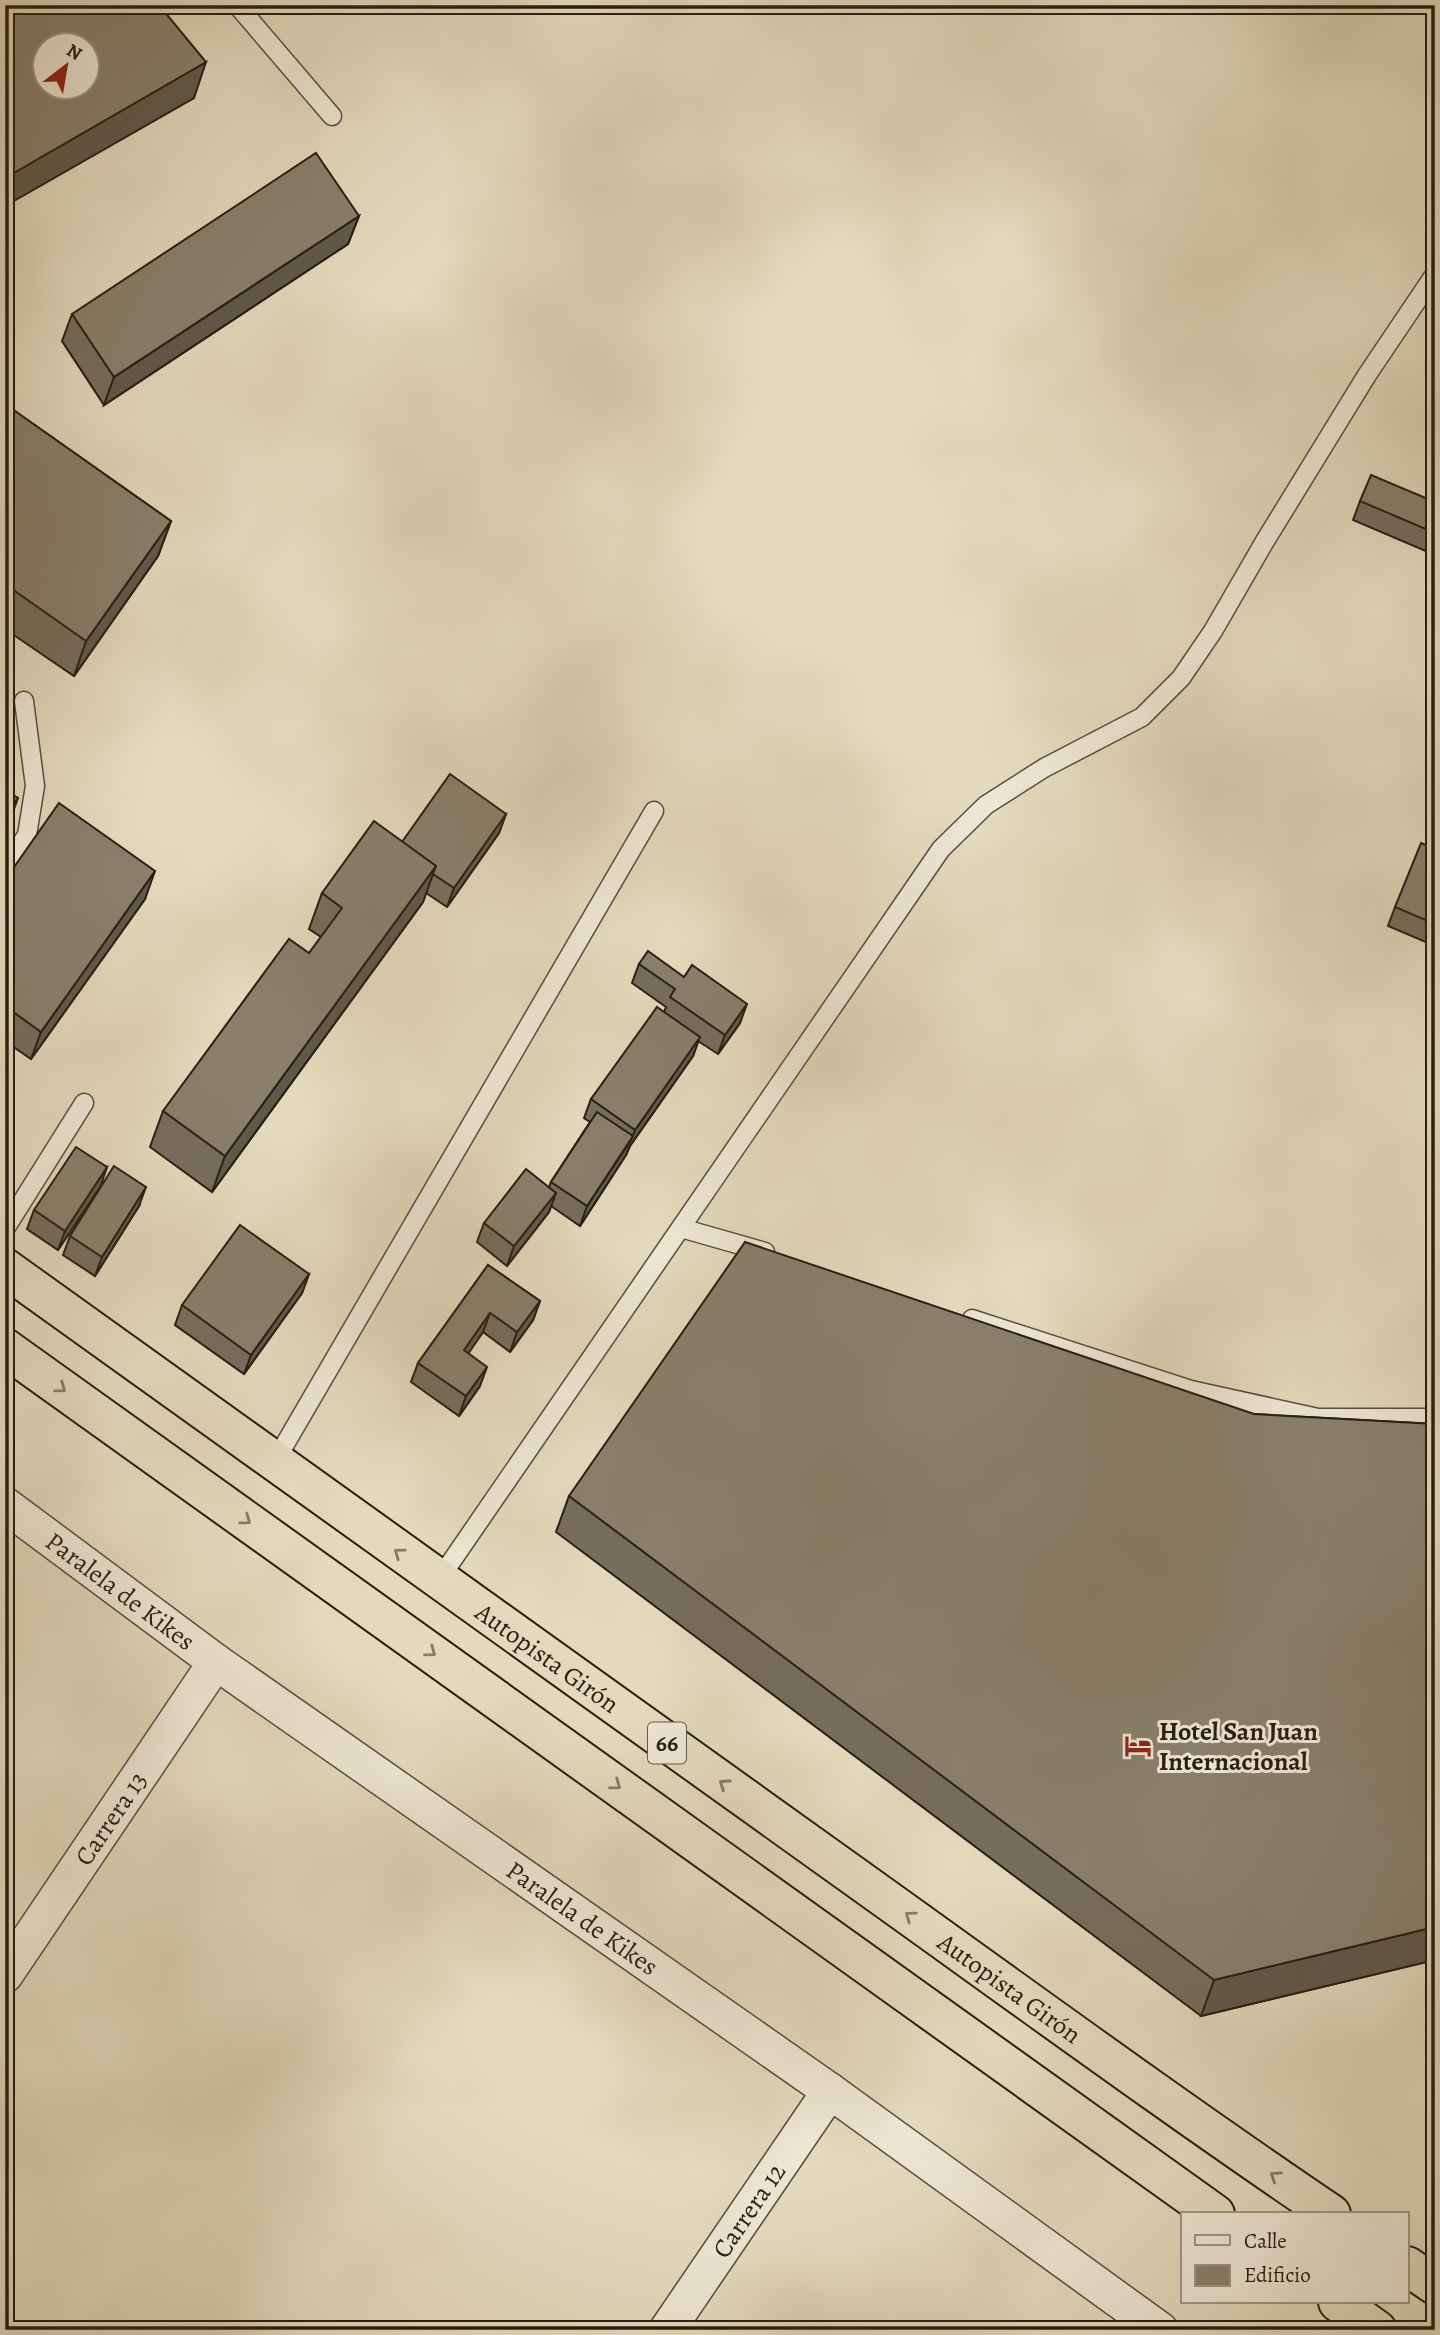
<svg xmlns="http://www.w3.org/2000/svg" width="1440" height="2335" font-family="Alegreya,serif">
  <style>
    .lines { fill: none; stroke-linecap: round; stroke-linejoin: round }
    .lane-casing { stroke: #564d3d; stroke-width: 21 }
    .street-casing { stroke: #564d3d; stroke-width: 38 }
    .highway-casing { stroke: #271e13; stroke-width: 42 }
    .lane { stroke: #ede6d3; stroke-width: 18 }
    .street { stroke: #ede6d3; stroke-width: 35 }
    .highway { stroke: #e3d9bc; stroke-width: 38 }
    .wall { fill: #766d5c; stroke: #271e13; stroke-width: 2 }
    .shaded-wall { fill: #60594b; stroke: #271e13; stroke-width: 2 }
    .building { fill: #897f6b; stroke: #271e13; stroke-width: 2; fill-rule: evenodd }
    .oneway { stroke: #857c68 }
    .labels { text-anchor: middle; stroke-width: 6; stroke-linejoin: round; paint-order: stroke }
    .shield { fill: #ede6d3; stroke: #625a4d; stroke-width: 2 }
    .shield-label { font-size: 24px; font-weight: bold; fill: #271e13 }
    .street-label { font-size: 26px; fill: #271e13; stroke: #ede6d3 }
    .poi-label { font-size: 26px; font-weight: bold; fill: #271e13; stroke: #ede6d3; text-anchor: start }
  </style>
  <rect width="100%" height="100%" fill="#e3d9bc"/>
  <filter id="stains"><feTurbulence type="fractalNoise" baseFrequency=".00286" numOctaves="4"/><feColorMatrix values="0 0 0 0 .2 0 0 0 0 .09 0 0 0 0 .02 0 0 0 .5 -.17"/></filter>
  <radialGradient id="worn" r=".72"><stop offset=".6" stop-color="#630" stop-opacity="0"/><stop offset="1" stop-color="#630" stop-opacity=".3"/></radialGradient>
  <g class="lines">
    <defs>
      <g id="lane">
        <path d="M237,5l95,111"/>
        <path d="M5,868l22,-33 8,-49 -11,-85"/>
        <path d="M681,1228l84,24"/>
        <path d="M5,1229l79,-126"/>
        <path d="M972,1319l219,71 127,28h117"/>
        <path d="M274,1463l380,-652"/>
        <path d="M438,1581l503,-732 45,-44 58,-37 98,-51 39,-39 32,-47 52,-90 102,-166 68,-101"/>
      </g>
      <g id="street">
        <path id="s1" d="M5,1505l211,157 614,429 330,239"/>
        <path id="s2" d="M5,1975l211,-313"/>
        <path id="s3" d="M667,2330l163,-239"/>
      </g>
      <g id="highway">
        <path id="s4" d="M5,1268c276,200 554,398 832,596 164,117 327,237 494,350"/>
        <path d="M5,1348l1210,866"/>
        <path d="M1407,2266l28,19"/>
        <path d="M1338,2302l39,28"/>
      </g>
    </defs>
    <!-- lane casing -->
    <use href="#lane" class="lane-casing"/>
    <!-- street casing -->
    <use href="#street" class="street-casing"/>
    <!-- highway casing -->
    <use href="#highway" class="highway-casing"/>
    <!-- lane -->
    <use href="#lane" class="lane"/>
    <!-- street -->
    <use href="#street" class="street"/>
    <!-- highway -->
    <use href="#highway" class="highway"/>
  </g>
  <!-- wall -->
  <g class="wall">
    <path d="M359,216l-11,28 -244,161 -42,-64 10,-27z"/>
    <path d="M5,404l166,117 -13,35 -84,120 -69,-47z"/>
    <path d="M1360,501l75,1v53l-82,-35z"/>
    <path d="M506,814l-7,19 -52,74 -21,-14 -3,9 -211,290 -62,-45 13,-36 146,-158 12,-16 -12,-8 13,-36 80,-51z"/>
    <path d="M1435,849v97l-47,-20 7,-19z"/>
    <path d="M5,880l140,19 -114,160 -26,-18z"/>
    <path d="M639,964l101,59 -22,31 -20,-13 -5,15 -63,90 -4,9 -46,71 -29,-20 -2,6 -42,54 -30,-24 7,-19 65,-36 2,-5 39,-60 -6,-4 7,-19 73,-87 2,-5 -34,-24z"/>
    <path d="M107,1167l-7,20 -42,63 -31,-21 7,-19z"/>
    <path d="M139,1206l-44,70 -32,-21 7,-19z"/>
    <path d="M488,1265l52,36 -7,19 -23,32 -27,-20 -15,21 12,33 -21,30 -48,-34 7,-19z"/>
    <path d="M309,1274l-7,19 -58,81 -69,-49 7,-20z"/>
    <path d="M1254,1414l181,10v536l-234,56 -645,-484 13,-36z"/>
  </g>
  <!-- shaded-wall -->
  <g class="shaded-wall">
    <path d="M206,62l-12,36 -189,108v-28z"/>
    <path d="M359,216l-11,28 -244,161 10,-28z"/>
    <path d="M171,521l-13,35 -84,120 12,-35z"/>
    <path d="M18,798l-10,28 -3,4v-14z"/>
    <path d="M506,814l-7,19 -52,74 7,-19z"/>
    <path d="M436,866l-13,36 -211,290 13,-36z"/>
    <path d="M155,871l-10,28 -114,160 10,-27z"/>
    <path d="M747,1004l-7,19 -22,31 7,-19z"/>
    <path d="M700,1037l-7,19 -63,90 -4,9 -46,71 7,-20 44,-66 4,-10z"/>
    <path d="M107,1167l-7,20 -42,63 7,-19z"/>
    <path d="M146,1187l-7,19 -44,70 7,-19z"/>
    <path d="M556,1193l-7,19 -42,54 7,-20z"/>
    <path d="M309,1274l-7,19 -58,81 7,-19z"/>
    <path d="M540,1301l-7,19 -23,32 7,-20z"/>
    <path d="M490,1313l-7,19 -26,38 7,-20z"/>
    <path d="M487,1367l-7,19 -21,30 7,-20z"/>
    <path d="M1435,1927v33l-234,56 13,-36z"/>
  </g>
  <!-- building -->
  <g class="building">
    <path d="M5,5h154l47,57 -201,116zM46,46h42v42h-42z"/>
    <path d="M316,153l43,63 -245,161 -42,-63z"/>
    <path d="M5,404l166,117 -85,120 -81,-57z"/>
    <path d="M1371,475l64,27v31l-75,-32z"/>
    <path d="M450,774l56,40 -52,74 -21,-14 3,-8 -34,-24z"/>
    <path d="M5,789l13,9 -13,18z"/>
    <path d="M59,803l96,68 -114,161 -36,-26v-126z"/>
    <path d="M374,821l62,45 -211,290 -62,-45 126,-172 20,14 33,-45 -20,-15z"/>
    <path d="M1421,843l14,6v75l-40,-17z"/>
    <path d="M648,951l36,26 8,-12 55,39 -22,31 -55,-38 5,-8 -36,-25z"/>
    <path d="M657,1007l43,30 -65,93 -44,-31z"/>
    <path d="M597,1112l36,24 -46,70 -36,-24z"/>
    <path d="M76,1147l31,20 -42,64 -31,-21z"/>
    <path d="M114,1166l32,21 -44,70 -32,-21z"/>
    <path d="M526,1169l30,24 -42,53 -30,-23z"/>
    <path d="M240,1225l69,49 -58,81 -69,-50z"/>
    <path d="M745,1242l509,172 181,10v503l-221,53 -645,-484z"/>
    <path d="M488,1265l52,36 -23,31 -27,-19 -26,37 23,17 -21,29 -48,-33z"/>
  </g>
  <!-- one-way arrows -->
  <defs><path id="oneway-chevron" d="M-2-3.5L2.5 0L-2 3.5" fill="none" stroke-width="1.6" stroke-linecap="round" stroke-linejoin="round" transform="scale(1.75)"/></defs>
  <g class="oneway">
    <use href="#oneway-chevron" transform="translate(61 1388) rotate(36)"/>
    <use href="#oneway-chevron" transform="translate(246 1520) rotate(36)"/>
    <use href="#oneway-chevron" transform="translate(399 1553) rotate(-144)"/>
    <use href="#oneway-chevron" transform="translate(431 1652) rotate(36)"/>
    <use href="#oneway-chevron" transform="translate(724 1784) rotate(-145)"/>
    <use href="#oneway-chevron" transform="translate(616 1785) rotate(36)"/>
    <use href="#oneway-chevron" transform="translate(910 1916) rotate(-144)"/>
    <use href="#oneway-chevron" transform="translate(1275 2176) rotate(-146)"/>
  </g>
  <!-- icons -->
  <defs>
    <symbol id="hotel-bare" viewBox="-9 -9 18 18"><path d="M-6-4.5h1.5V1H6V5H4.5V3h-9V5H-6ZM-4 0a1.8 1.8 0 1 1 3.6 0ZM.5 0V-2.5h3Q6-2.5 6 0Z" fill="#8f2418" stroke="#ede6d3" stroke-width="2.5" paint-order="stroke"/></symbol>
  </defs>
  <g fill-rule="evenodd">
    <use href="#hotel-bare" x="1119" y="1727" width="38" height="38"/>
  </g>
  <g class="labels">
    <!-- shield labels -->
    <rect class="shield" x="648" y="1722.5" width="38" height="41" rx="5"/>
    <g class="shield-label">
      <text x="667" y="1751">66</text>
    </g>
    <!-- street labels -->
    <g class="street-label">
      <text dy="9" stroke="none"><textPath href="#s1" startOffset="144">Paralela de Kikes</textPath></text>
      <text dy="9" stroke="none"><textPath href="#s4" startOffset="668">Autopista Girón</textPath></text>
      <text dy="9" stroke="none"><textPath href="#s2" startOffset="189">Carrera 13</textPath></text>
      <text dy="9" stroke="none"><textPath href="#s1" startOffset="710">Paralela de Kikes</textPath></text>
      <text dy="9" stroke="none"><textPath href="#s4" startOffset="1236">Autopista Girón</textPath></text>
      <text dy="9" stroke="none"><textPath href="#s3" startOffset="145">Carrera 12</textPath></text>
    </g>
    <!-- poi labels -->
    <g class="poi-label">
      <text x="1159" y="1740">Hotel San Juan<tspan x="1159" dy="30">Internacional</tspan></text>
    </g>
  </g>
  <!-- margin -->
  <rect width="1440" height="2335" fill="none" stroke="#e3d9bc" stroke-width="28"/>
  <rect x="7" y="7" width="1426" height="2321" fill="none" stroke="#271e13" stroke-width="3.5"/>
  <rect x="14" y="14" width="1412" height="2307" fill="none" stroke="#271e13" stroke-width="2"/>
  <!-- legend -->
  <rect x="1181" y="2212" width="228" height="91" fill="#ede6d3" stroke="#9e9686" stroke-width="2"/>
  <rect x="1195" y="2235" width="35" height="10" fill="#ede6d3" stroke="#9e9686" stroke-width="2"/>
  <text x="1244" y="2248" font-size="21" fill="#271e13">Calle</text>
  <rect x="1195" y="2265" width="35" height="21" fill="#897f6b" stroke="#9e9686" stroke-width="2"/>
  <text x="1244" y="2282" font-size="21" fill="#271e13">Edificio</text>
  <!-- north arrow -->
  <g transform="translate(66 66) rotate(31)"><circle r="33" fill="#ede6d3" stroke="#9e9686" stroke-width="2"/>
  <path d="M0-5L12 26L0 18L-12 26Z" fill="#8f2418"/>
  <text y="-10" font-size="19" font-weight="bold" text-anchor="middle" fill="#271e13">N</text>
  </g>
  <rect width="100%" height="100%" filter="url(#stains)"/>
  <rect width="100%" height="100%" fill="url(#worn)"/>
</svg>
